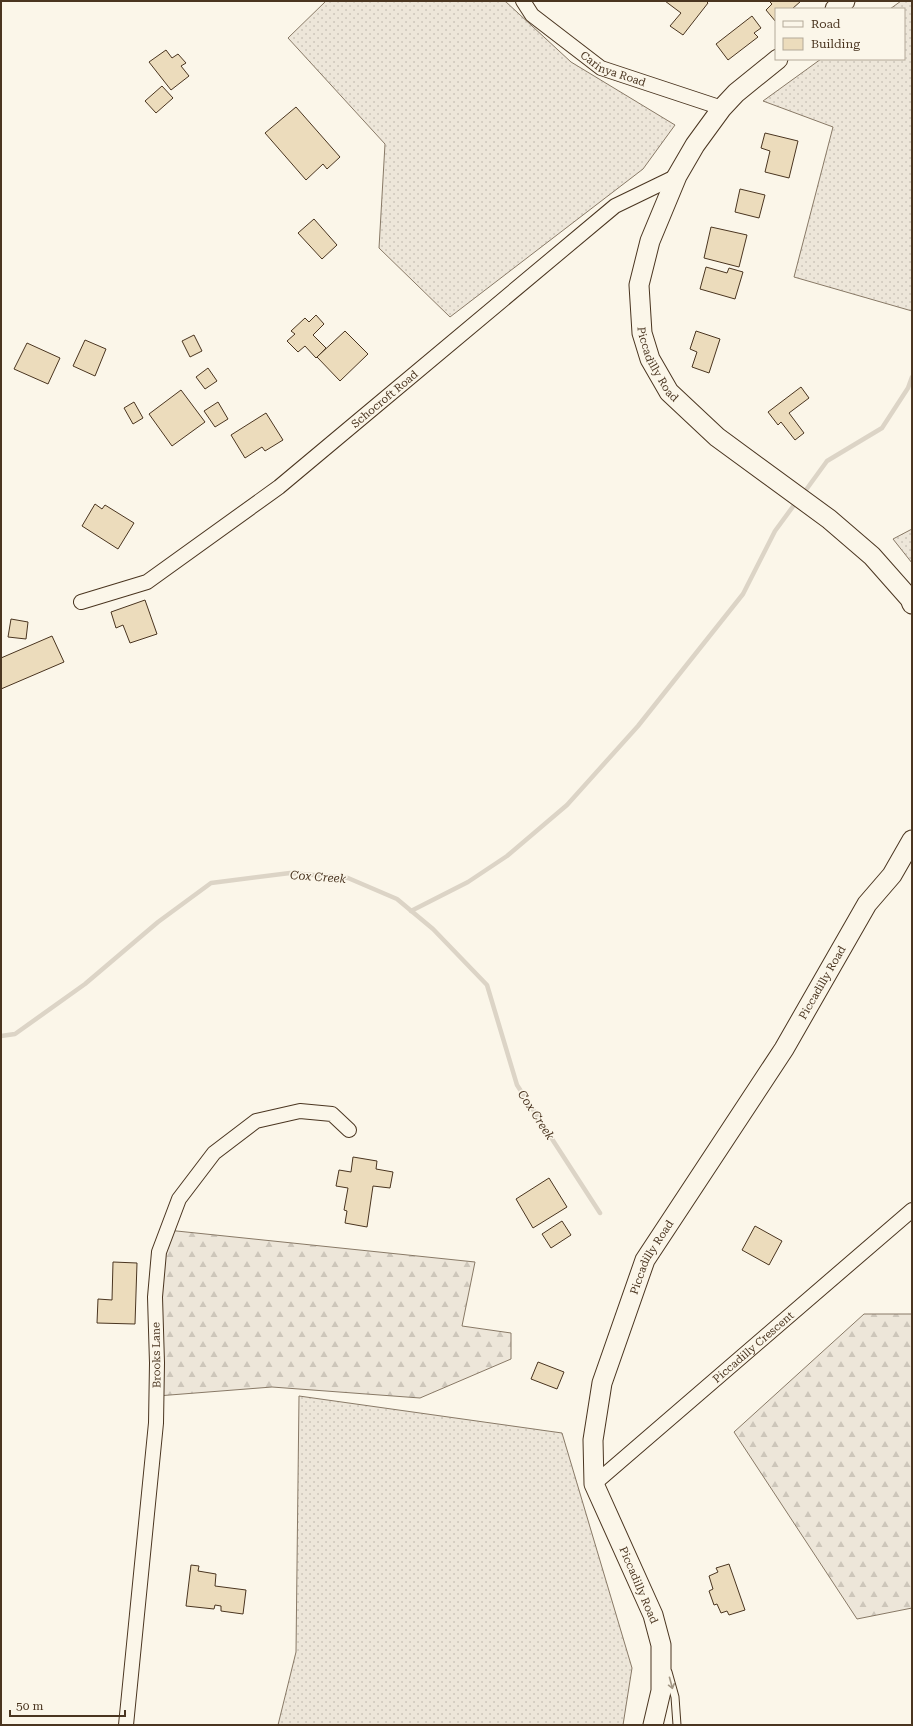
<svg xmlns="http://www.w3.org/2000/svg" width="913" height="1726" font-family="'Roboto Serif',serif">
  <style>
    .grass { fill: url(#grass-dots); stroke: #887966 }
    .forest { fill: url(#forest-firs); stroke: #887966 }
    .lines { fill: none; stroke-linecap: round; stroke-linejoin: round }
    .stream { stroke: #dcd4c6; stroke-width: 4.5 }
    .building { fill: #ecdcbc; stroke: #4a3520 }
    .service-casing { stroke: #4a3520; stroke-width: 9 }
    .minor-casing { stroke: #4a3520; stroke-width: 16 }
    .secondary-casing { stroke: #4a3520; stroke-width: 21 }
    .service { stroke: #fbf6e9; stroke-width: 7 }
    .minor { stroke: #fbf6e9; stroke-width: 14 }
    .secondary { stroke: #fbf6e9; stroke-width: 19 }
    .oneway { stroke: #a29684 }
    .labels { text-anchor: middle; stroke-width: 3; stroke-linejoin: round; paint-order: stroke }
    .street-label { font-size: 11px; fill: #4a3520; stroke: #fbf6e9 }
    .water-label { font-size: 12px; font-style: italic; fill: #4a3520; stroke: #fbf6e9 }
  </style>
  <defs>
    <pattern id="grass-dots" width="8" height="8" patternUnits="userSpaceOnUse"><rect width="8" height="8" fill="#ede6d9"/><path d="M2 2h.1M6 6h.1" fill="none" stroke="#cdc6ba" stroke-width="1.8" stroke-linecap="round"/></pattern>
    <pattern id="forest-firs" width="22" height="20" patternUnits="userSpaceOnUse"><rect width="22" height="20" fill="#ede6d9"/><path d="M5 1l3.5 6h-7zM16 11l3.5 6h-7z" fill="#cdc6ba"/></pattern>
  </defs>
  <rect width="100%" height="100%" fill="#fbf6e9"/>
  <!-- grass -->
  <g class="grass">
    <path d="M326,1h179l66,61 104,63 -32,44 -193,148 -71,-69 6,-104 -97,-106z"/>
    <path d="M901,1h11v310l-118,-34 39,-150 -70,-26 58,-42h83v-50h-14z"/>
    <path d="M912,529v34l-19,-24z"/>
    <path d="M299,1396l263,37 70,235 -9,57h-345l18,-73z"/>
  </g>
  <!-- forest -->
  <g class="forest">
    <path d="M167,1230l308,32 -13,64 49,7v26l-91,39 -148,-11 -115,9 -2,-99z"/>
    <path d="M864,1314h48v294l-55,11 -123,-187z"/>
  </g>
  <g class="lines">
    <!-- stream -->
    <g class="stream">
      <path d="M803,494l24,-33 55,-33 26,-40 4,-11"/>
      <path d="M411,911l57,-29 39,-26 60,-51 71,-79 105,-132 32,-63 22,-30"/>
      <path d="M1,1036l14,-2 70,-50 73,-62 53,-39 79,-10 58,5 49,21 36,30 54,56 30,100 83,128"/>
    </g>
  </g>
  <!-- building -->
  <g class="building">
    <path d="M665,1h41l2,2 -25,32 -13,-9 11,-13z"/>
    <path d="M769,1h32l-9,8h-16v13l-10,-12 6,-6z"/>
    <path d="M752,16l9,12 -7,5 4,4 -30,23 -12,-16z"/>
    <path d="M166,50l6,8 6,-4 8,9 -5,3 8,10 -18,14 -22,-28z"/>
    <path d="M162,86l11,12 -17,15 -11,-12z"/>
    <path d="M296,107l44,50 -13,12 -4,-5 -17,16 -41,-47z"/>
    <path d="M765,133l33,8 -9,37 -24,-6 5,-21 -9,-3z"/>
    <path d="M740,189l25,6 -6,23 -24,-6z"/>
    <path d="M314,219l23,26 -15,14 -24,-26z"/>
    <path d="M711,227l36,8 -8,32 -35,-9z"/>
    <path d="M706,267l21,6 2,-5 14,4 -8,27 -35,-10z"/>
    <path d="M316,315l8,9 -11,11 13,13 -10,10 -11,-12 -7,6 -11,-11 8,-7 -4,-3 14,-13 4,4z"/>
    <path d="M345,331l23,23 -28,27 -23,-24z"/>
    <path d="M696,331l24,8 -11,34 -17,-6 5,-15 -7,-3z"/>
    <path d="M194,335l8,16 -12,6 -8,-16z"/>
    <path d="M85,340l21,9 -11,27 -22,-10z"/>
    <path d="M27,343l33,15 -12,26 -34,-15z"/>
    <path d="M208,368l9,13 -12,8 -9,-12z"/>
    <path d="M801,387l8,11 -20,15 15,20 -9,7 -14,-18 -3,3 -10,-13z"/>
    <path d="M181,390l24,32 -33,24 -23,-32z"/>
    <path d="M134,402l9,16 -10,6 -9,-16z"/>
    <path d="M218,402l10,17 -13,8 -11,-16z"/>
    <path d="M266,413l17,27 -18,11 -3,-4 -17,11 -14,-23z"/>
    <path d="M95,504l7,5 3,-4 29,18 -16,26 -36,-23z"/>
    <path d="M145,600l12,34 -27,9 -7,-18 -7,3 -5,-16z"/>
    <path d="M11,619l17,3 -2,17 -18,-2z"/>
    <path d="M52,636l12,26 -63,27v-31z"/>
    <path d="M353,1157l24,4 -1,8 17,3 -3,16 -17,-2 -6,41 -22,-4 2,-12 -3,-1 4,-22 -12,-2 3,-16 12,2z"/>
    <path d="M549,1178l18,29 -34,21 -17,-29z"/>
    <path d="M562,1221l9,14 -20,13 -9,-14z"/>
    <path d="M755,1226l27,15 -13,24 -27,-15z"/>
    <path d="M113,1262l24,1 -2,61 -38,-1 1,-24 14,1z"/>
    <path d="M538,1362l26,10 -7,17 -26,-10z"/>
    <path d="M729,1564l16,46 -16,5 -2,-4 -6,2 -4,-9 -3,1 -5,-14 4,-2 -4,-13 9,-4 -2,-4z"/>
    <path d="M191,1565l8,1 -1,5 18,3 -1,12 31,4 -3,24 -22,-3v-5l-6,-1 -1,4 -28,-3z"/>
  </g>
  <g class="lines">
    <defs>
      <path id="service" d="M668,1672l7,25 2,28"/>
      <g id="minor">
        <path id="s1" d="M523,1l9,14 69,53 121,40"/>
        <path id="s2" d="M81,602l66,-20 132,-95 336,-281 62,-30"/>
        <path id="s3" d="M594,1484l318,-274"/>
        <path d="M126,1725l30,-302 1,-60 -2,-66 4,-45 20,-53 35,-46 42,-32 44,-10 32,3 17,16"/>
      </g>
      <g id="secondary">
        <path d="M835,9l10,-8"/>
        <path id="s4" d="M778,59l-42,34 -14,15 -27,37 -18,31 -27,65 -11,44 3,48 8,26 19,33 48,45 112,82 43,37 38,43 2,5"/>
        <path id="s5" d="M653,1725l8,-34v-46l-8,-30 -59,-131 -1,-44 9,-57 43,-123 139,-211 83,-145 25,-29 20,-35"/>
      </g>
    </defs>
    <!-- service casing -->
    <use href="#service" class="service-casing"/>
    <!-- minor casing -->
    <use href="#minor" class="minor-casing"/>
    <!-- secondary casing -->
    <use href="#secondary" class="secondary-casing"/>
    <!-- service -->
    <use href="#service" class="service"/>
    <!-- minor -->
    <use href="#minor" class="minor"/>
    <!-- secondary -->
    <use href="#secondary" class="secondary"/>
  </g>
  <!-- one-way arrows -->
  <defs><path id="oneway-shaft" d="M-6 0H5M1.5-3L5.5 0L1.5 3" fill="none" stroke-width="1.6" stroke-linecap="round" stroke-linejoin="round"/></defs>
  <use class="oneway" href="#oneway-shaft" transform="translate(671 1683) rotate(75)"/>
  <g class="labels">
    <!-- street labels -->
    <g class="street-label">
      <text dy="4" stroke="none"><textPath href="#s1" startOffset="115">Carinya Road</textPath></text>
      <text dy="4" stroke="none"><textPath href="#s4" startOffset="355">Piccadilly Road</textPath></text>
      <text dy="4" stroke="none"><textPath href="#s2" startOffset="369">Schocroft Road</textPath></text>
      <text dy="4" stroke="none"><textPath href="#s5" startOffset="817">Piccadilly Road</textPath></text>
      <text dy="4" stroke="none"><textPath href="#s5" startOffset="493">Piccadilly Road</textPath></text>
      <text dy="4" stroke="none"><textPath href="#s3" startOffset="210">Piccadilly Crescent</textPath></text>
      <text transform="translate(156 1355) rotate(-91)" y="4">Brooks Lane</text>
      <text transform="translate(639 1585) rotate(67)" y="4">Piccadilly Road</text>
    </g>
    <!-- water labels -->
    <g class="water-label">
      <text transform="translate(318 877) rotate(4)" y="4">Cox Creek</text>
      <text transform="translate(536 1115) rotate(57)" y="4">Cox Creek</text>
    </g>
  </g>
  <!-- border -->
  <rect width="913" height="1726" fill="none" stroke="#4a3520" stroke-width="4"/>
  <!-- legend -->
  <rect x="775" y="8" width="130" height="52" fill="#fbf6e9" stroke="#b4a999"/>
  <rect x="783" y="21" width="20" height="6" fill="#fbf6e9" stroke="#b4a999"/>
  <text x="811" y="28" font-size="12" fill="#4a3520">Road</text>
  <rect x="783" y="38" width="20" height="12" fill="#ecdcbc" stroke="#b4a999"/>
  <text x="811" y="48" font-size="12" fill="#4a3520">Building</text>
  <!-- scale -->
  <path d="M10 1710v6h115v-6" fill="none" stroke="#4a3520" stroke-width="2"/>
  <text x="16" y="1710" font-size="12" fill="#4a3520" stroke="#fbf6e9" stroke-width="3" paint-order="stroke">50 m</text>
</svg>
